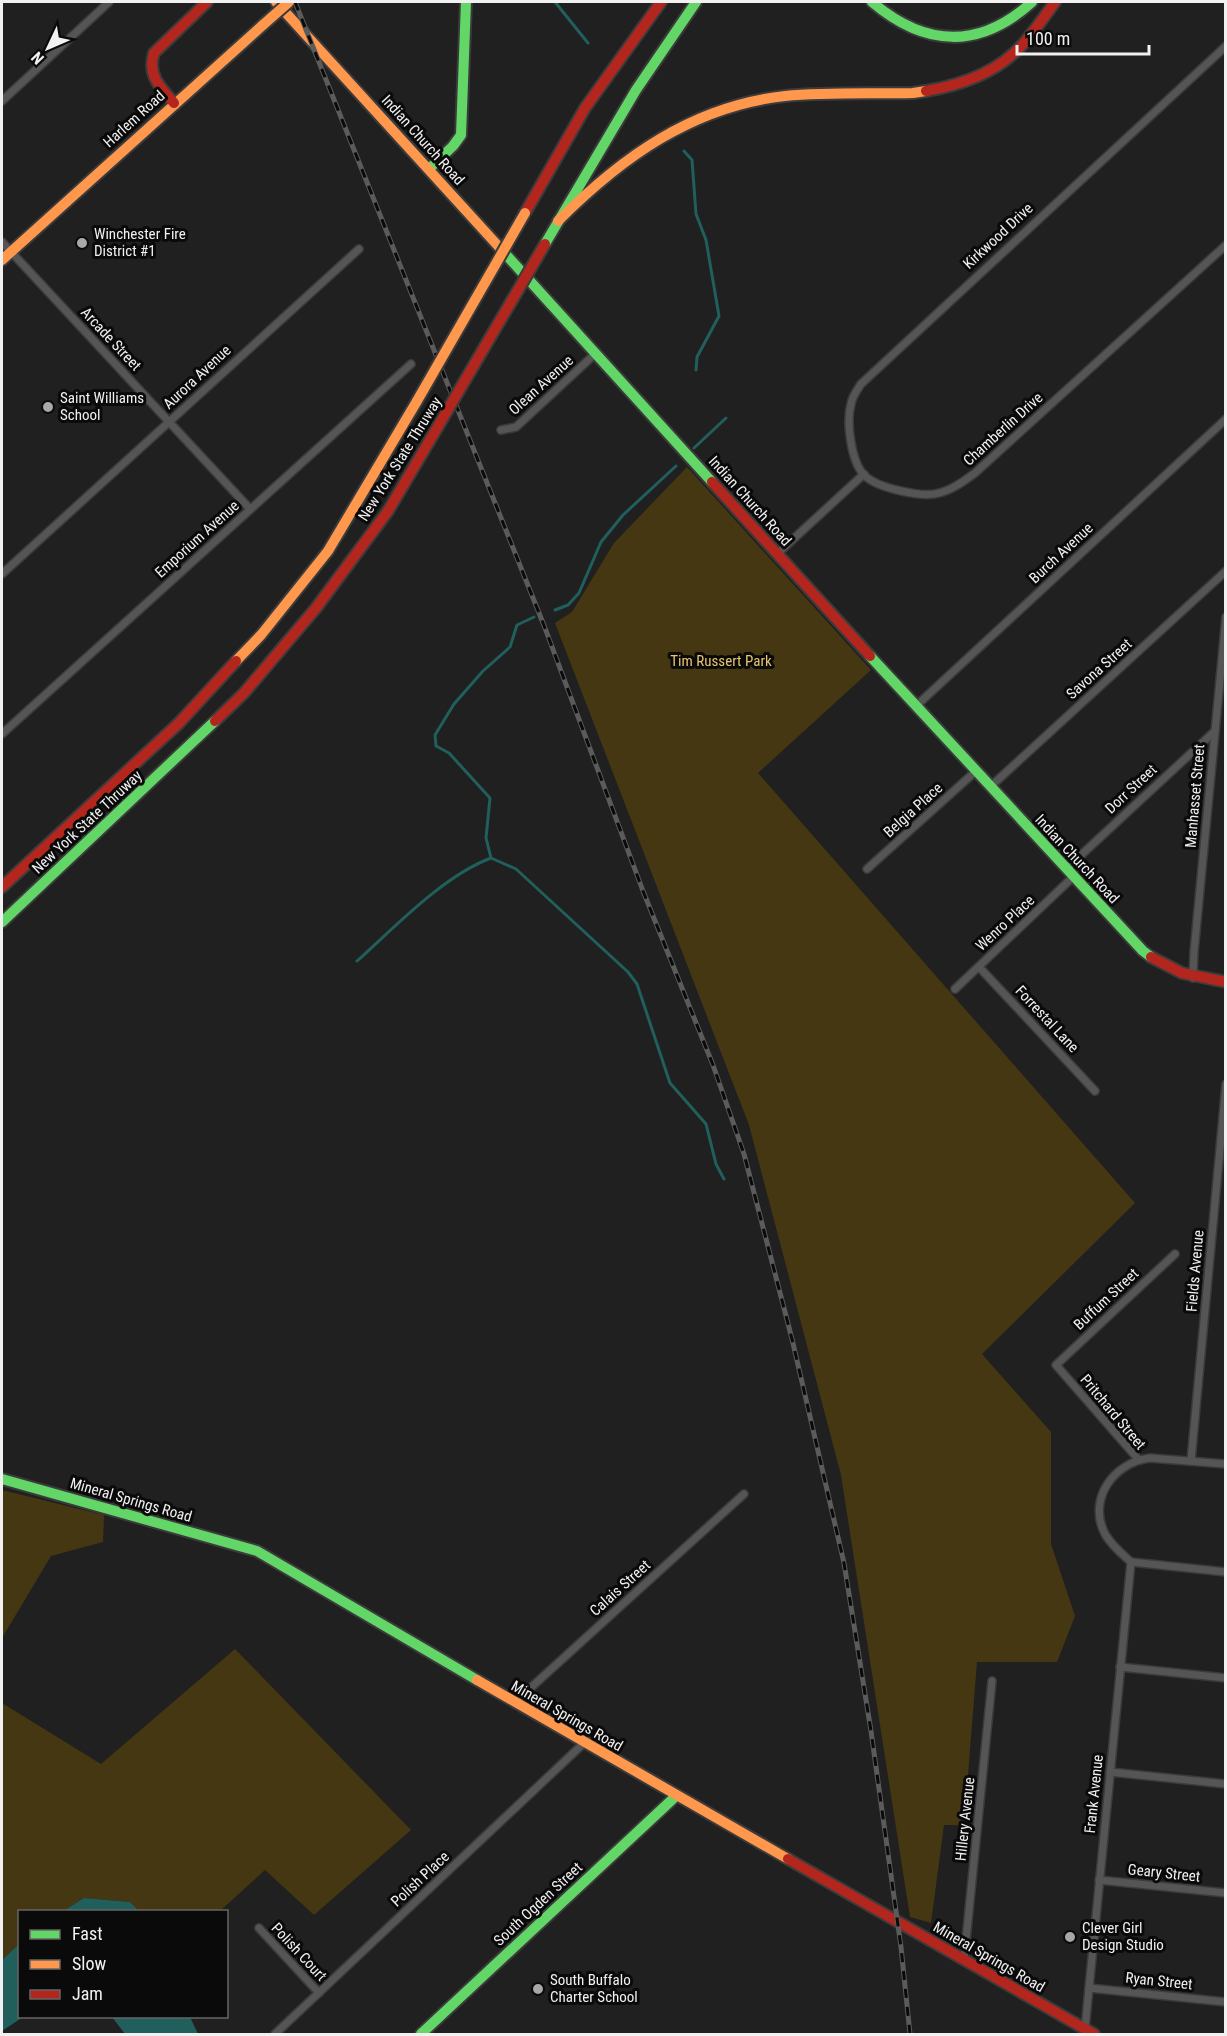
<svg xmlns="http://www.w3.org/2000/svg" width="1227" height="2036" font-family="'Roboto Condensed',sans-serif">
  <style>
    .green { fill: #453712 }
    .water { fill: #215f5c }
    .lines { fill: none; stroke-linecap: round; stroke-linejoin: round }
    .stream { stroke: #215f5c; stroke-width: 3 }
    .street-casing { stroke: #3b3b3b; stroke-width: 10 }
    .fast-casing { stroke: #3b3b3b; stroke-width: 14 }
    .slow-casing { stroke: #3b3b3b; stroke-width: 14 }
    .jam-casing { stroke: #3b3b3b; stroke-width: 14 }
    .street { stroke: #545554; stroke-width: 7 }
    .fast { stroke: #63d668; stroke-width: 10 }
    .slow { stroke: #ff974d; stroke-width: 10 }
    .jam { stroke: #b3261e; stroke-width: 10 }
    .rail-casing { stroke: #5a5b5a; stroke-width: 5 }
    .rail { stroke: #090a09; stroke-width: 3; stroke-dasharray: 9; stroke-linecap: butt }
    .slow-bridge-casing { stroke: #3b3b3b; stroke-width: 14; stroke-linecap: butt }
    .jam-bridge-casing { stroke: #3b3b3b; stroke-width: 14; stroke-linecap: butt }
    .slow-bridge { stroke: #ff974d; stroke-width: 10 }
    .jam-bridge { stroke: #b3261e; stroke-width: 10 }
    .poi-dot { fill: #a7a8a7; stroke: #090a09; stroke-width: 2 }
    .labels { text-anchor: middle; stroke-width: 6; stroke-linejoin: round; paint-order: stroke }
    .street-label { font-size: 15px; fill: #f0f1f0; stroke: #090a09 }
    .poi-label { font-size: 15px; fill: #f0f1f0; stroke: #090a09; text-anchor: start }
    .park-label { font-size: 15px; fill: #e9c56e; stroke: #090a09 }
  </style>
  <rect width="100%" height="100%" fill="#1f201f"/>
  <!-- green -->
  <g class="green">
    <path d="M687,467l184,203 -113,103 377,430 -153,151 69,78v112l24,72 -18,46h-80l-13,163h-20l-13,98 -21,-6 -69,-442 -92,-350 -194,-502 17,-11 42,-69z"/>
    <path d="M2,1490l102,25 -1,27 -52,14 -49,82z"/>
    <path d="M235,1649l176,181 -97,85 -49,-45 -45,41h-81l-9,-9 -46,-4 -21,13 -43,1 -1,32 -17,16v-257l99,61z"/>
  </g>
  <!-- water -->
  <g class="water">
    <path d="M84,1898l46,4 9,9h-76z"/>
    <path d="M19,1944l1,72 3,1 -21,14v-71z"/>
    <path d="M112,2017h78l8,17h-73z"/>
  </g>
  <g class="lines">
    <!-- stream -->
    <g class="stream">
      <path d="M555,2l33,41"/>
      <path d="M684,151l8,9 4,54 10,26 13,76 -22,41 -1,13"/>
      <path d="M694,448l32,-30"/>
      <path d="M555,610l13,-5 11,-12 22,-51 22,-27 53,-49"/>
      <path d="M491,858l-5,-20 4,-40 -41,-45 -13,-7 -1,-11 19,-31 29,-33 27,-24 7,-22 17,-8"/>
      <path d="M357,961c38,-34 86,-85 134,-103l25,11 112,103 9,12 33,99 36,41 10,40 8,15"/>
    </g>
    <defs>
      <g id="street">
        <path d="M1226,46l-365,338c-4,6 -9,13 -10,20 -5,18 0,57 13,71 13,13 58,23 75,18 13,-3 25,-12 36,-20l251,-228"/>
        <path d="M2,101l107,-99"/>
        <path d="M2,242l248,267"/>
        <path d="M501,430l15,-3 80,-74"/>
        <path d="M777,554l87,-80"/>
        <path d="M2,574l357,-325"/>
        <path d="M916,706l310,-287"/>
        <path d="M2,734l409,-370"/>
        <path d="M990,787l236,-216"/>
        <path d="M867,869l109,-98"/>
        <path d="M1066,869l149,-138"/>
        <path d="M979,967l116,124"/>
        <path d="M1193,978l1,-26 32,-335"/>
        <path d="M955,989l118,-112"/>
        <path d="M1138,1459l-82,-94 119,-111"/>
        <path d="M1191,1461l35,-377"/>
        <path d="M1131,1562c-9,-8 -20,-17 -26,-28 -18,-35 9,-72 45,-76l76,6"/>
        <path d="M1131,1562l95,10"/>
        <path d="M1120,1667l106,11"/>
        <path d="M514,1703l230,-209"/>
        <path d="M1110,1772l116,12"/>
        <path d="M1099,1880l127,13"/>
        <path d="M259,1928l60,65"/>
        <path d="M964,1960l28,-279"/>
        <path d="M1089,1988l137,14"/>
        <path d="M1085,2029l46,-467"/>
        <path d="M275,2034l309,-291"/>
      </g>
      <g id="fast">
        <path d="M872,2c53,45 107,48 160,0"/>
        <path d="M429,169l24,-23 8,-11 5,-133"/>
        <path d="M545,244l91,-154 60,-88"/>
        <path d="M500,248l212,234"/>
        <path d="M870,656l273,295 8,6"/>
        <path d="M2,922l213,-201"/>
        <path d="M2,1479l255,72 220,129"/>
        <path d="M421,2034l255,-238"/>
      </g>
      <g id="slow">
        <path d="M276,2l224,246"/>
        <path d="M558,221c64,-64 135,-115 227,-125 42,-4 85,-2 128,-3l13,-2"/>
        <path d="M2,260l262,-236"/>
        <path d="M236,661l25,-26 67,-84 89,-150"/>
        <path d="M477,1680l311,179"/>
      </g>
      <g id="jam">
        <path d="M926,91c36,-6 73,-19 98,-48 11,-13 21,-27 31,-41"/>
        <path d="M174,103c-14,-16 -27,-28 -20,-50l53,-51"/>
        <path d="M525,213l60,-105 76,-106"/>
        <path d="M712,482l158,174"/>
        <path d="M215,721l29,-28 72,-85 72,-97 42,-71"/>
        <path d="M2,887l177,-164 57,-62"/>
        <path d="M1151,957l31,16 44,9"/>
        <path d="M788,1859l306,175"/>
      </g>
    </defs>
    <!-- street casing -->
    <use href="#street" class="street-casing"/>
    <!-- fast casing -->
    <use href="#fast" class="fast-casing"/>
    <!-- slow casing -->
    <use href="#slow" class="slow-casing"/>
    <!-- jam casing -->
    <use href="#jam" class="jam-casing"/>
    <!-- street -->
    <use href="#street" class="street"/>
    <!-- fast -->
    <use href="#fast" class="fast"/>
    <!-- slow -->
    <use href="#slow" class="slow"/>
    <!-- jam -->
    <use href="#jam" class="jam"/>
    <defs>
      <path id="rail" d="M295,2l250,626 98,263 70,174 31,89 48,185 52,224 27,168 30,216 9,87"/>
    </defs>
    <!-- rail casing -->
    <use href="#rail" class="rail-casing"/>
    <!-- rail -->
    <use href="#rail" class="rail"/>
    <defs>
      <g id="slow-bridge">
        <path d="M264,24l25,-22"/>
        <path d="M417,401l108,-188"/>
      </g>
      <path id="jam-bridge" d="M430,440l115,-196"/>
    </defs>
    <!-- slow-bridge casing -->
    <use href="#slow-bridge" class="slow-bridge-casing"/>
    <!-- jam-bridge casing -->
    <use href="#jam-bridge" class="jam-bridge-casing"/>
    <!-- slow-bridge -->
    <use href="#slow-bridge" class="slow-bridge"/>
    <!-- jam-bridge -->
    <use href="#jam-bridge" class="jam-bridge"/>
  </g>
  <!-- markers -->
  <g class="poi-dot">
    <circle cx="82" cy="243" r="6"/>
    <circle cx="48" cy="407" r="6"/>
    <circle cx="1070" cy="1937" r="6"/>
    <circle cx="538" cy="1989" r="6"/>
  </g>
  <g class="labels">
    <!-- street labels -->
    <g class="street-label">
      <text transform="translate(134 119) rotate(-42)" y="5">Harlem Road</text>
      <text transform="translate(423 140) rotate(48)" y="5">Indian Church Road</text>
      <text transform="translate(998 236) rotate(-43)" y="5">Kirkwood Drive</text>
      <text transform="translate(111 339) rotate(47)" y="5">Arcade Street</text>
      <text transform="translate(197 377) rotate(-43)" y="5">Aurora Avenue</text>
      <text transform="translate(541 385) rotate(-42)" y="5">Olean Avenue</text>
      <text transform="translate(1003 429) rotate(-42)" y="5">Chamberlin Drive</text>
      <text transform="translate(400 459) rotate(-58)" y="5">New York State Thruway</text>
      <text transform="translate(750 501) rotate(48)" y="5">Indian Church Road</text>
      <text transform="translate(197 539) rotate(-42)" y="5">Emporium Avenue</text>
      <text transform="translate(1061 553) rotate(-43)" y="5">Burch Avenue</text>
      <text transform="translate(1099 669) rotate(-42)" y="5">Savona Street</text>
      <text transform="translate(1131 789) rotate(-43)" y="5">Dorr Street</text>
      <text transform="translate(1195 796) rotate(-85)" y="5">Manhasset Street</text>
      <text transform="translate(913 810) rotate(-42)" y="5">Belgia Place</text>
      <text transform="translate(87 822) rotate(-43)" y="5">New York State Thruway</text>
      <text transform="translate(1077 859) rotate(47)" y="5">Indian Church Road</text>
      <text transform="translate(1005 923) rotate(-43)" y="5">Wenro Place</text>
      <text transform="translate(1047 1019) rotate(47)" y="5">Forrestal Lane</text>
      <text transform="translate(1195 1271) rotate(-85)" y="5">Fields Avenue</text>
      <text transform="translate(1106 1299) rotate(-43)" y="5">Buffum Street</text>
      <text transform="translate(1113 1412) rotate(50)" y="5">Pritchard Street</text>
      <text transform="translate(131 1500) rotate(16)" y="5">Mineral Springs Road</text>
      <text transform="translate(620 1588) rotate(-42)" y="5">Calais Street</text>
      <text transform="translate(567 1716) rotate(30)" y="5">Mineral Springs Road</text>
      <text transform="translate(1094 1794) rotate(-84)" y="5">Frank Avenue</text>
      <text transform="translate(965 1819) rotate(-84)" y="5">Hillery Avenue</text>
      <text transform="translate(1164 1873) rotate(6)" y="5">Geary Street</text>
      <text transform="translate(420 1879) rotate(-43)" y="5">Polish Place</text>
      <text transform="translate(538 1904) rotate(-43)" y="5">South Ogden Street</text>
      <text transform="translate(299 1952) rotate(47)" y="5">Polish Court</text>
      <text transform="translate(989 1957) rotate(30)" y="5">Mineral Springs Road</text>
      <text transform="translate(1159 1981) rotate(6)" y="5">Ryan Street</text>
    </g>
    <!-- poi labels -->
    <g class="poi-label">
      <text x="94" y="239">Winchester Fire<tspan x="94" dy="17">District #1</tspan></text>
      <text x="60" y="403">Saint Williams<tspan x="60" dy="17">School</tspan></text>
      <text x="1082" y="1933">Clever Girl<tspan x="1082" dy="17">Design Studio</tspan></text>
      <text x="550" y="1985">South Buffalo<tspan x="550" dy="17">Charter School</tspan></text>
    </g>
    <!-- park labels -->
    <g class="park-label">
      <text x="721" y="666">Tim Russert Park</text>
    </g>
  </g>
  <!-- border -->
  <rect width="1227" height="2036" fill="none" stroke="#f0f1f0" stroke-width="6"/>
  <!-- legend -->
  <rect x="18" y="1910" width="210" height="108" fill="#090a09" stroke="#656665" stroke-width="1.5"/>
  <rect x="30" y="1930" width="30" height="9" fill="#63d668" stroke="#656665" stroke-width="1.5"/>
  <text x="72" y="1940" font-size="18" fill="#f0f1f0">Fast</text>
  <rect x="30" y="1960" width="30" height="9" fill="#ff974d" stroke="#656665" stroke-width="1.5"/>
  <text x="72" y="1970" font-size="18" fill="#f0f1f0">Slow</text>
  <rect x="30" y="1990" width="30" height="9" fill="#b3261e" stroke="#656665" stroke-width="1.5"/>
  <text x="72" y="2000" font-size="18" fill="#f0f1f0">Jam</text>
  <!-- north arrow -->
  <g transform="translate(48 48) rotate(226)" stroke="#090a09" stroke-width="4.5" paint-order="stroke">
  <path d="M0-4.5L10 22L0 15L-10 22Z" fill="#f0f1f0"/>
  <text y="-9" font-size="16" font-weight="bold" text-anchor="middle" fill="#f0f1f0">N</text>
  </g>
  <!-- scale -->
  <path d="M1017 45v9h132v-9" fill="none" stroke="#f0f1f0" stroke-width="3"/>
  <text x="1026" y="45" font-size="18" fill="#f0f1f0" stroke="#090a09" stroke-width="4.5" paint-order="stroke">100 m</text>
</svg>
